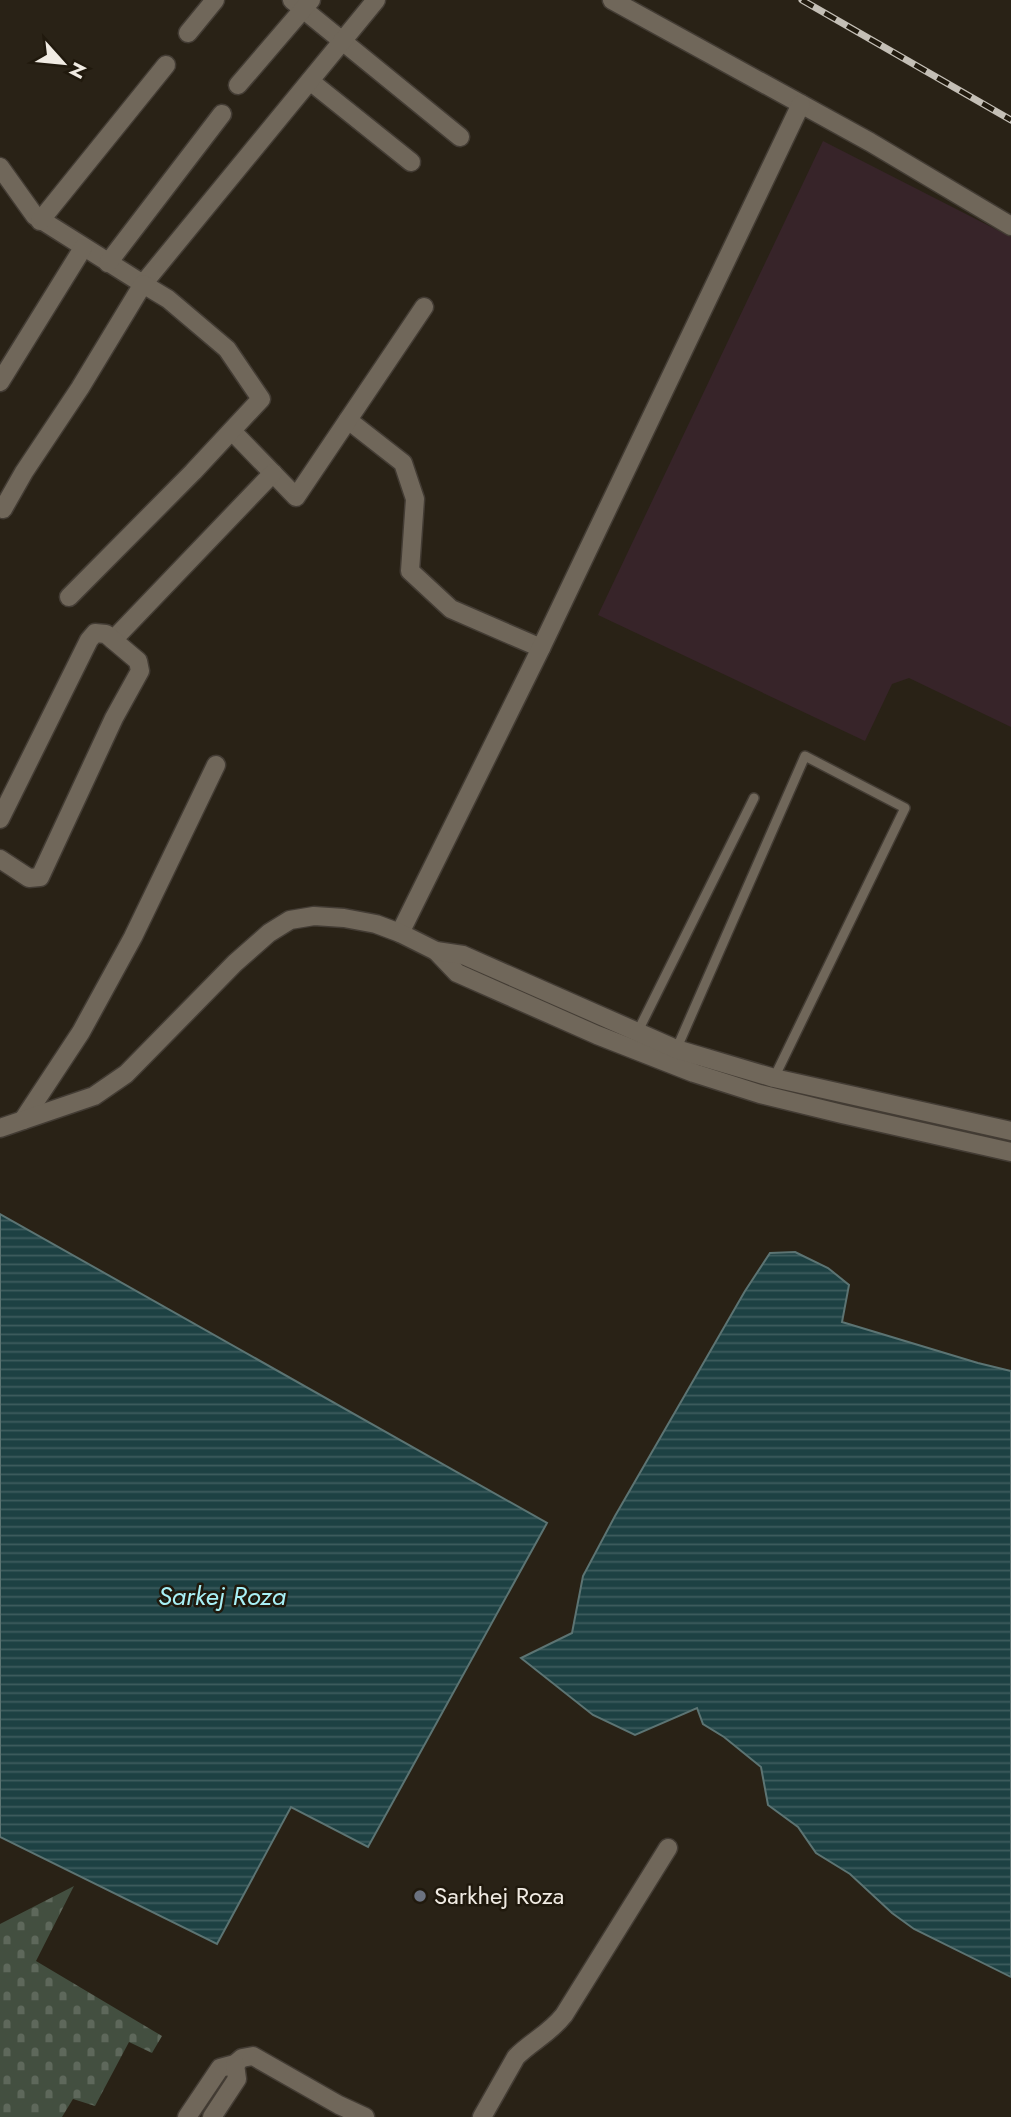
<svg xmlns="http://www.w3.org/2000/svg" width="1011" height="2117" font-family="Jost,sans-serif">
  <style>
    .commercial { fill: #372429 }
    .cemetery { fill: url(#cemetery-stones) }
    .water { fill: url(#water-rules); stroke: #5c7473; stroke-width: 2 }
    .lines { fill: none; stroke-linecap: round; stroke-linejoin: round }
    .service-casing { stroke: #433c34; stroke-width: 12 }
    .minor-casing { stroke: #433c34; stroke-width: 21 }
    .service { stroke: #70675a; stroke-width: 9 }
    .minor { stroke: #70675a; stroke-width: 18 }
    .rail-casing { stroke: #c4bfb6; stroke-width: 7 }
    .rail { stroke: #20190d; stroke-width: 4.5; stroke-dasharray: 13; stroke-linecap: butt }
    .worship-dot { fill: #6b7280; stroke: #20190d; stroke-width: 2.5 }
    .labels { text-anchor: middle; stroke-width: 5; stroke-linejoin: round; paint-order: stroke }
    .poi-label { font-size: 24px; fill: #f0ebe3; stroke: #20190d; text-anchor: start }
    .water-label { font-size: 26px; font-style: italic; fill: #a8f0f6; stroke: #20190d }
  </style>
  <defs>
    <pattern id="cemetery-stones" width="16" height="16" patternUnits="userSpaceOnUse" patternTransform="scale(1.75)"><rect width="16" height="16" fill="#434f40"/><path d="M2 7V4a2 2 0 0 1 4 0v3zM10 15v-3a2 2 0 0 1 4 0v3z" fill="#5e685b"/></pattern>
    <pattern id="water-rules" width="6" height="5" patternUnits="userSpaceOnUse" patternTransform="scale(1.75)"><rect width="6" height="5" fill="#1d4143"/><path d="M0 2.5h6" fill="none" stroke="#3e5d5e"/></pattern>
  </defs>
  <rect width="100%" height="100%" fill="#292216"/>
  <!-- commercial -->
  <path class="commercial" d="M823,141l188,96v490l-102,-49 -17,6 -27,57 -267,-126z"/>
  <!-- cemetery -->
  <path class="cemetery" d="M74,1886l-38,75 126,75 -10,17 -23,-11 -34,64 -22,-7 -11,18h-62v-193z"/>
  <!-- water -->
  <g class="water">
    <path d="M0,1214l547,309 -179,324 -77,-40 -74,137 -217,-107z"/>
    <path d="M795,1252l33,16 21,17 -7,37 136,41 33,8v606l-97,-48 -22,-16 -42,-39 -34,-21 -18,-26 -30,-22 -7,-38 -37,-30 -21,-13 -6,-16 -62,27 -42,-20 -72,-57 51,-25 11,-57 32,-60 130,-225 25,-38z"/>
  </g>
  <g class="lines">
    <defs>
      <g id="service">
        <path d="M637,1033l117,-235"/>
        <path d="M676,1050l129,-294 100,52 -131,270"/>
      </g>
      <g id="minor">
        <path d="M292,0l168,137"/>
        <path d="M612,0l258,142 141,84"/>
        <path d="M188,33l27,-33"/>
        <path d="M310,81l101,81"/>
        <path d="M238,85l73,-85"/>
        <path d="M0,167l35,49 108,68 233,-284"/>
        <path d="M40,221l126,-156"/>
        <path d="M108,263l114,-149"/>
        <path d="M0,382l83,-134"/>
        <path d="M348,420l55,43 12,36 -5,72 41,38 90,39"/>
        <path d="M232,431l64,66 128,-190"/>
        <path d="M0,507l3,2 21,-37 56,-84 63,-104 25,15 59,50 34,50 -68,73 -124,125"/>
        <path d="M113,640l160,-167"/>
        <path d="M0,819l89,-179 6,-7 11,1 32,27 2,10 -26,47 -74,159 -11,1 -29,-19"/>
        <path d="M400,933l141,-285 260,-544"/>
        <path d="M436,951l21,22 140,62 97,38 66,21 82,20 169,38"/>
        <path d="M23,1120l58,-88 52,-95 83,-172"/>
        <path d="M0,1128l94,-32 32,-22 109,-111 34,-30 21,-13 24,-4 30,2 32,6 24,9 36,18 27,4 213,94 98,29 237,53"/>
        <path d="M187,2117l33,-49 15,-4 7,-6 11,-2 86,49 26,12"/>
        <path d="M212,2117l25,-38 -2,-15"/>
        <path d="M482,2117l34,-60c16,-16 33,-23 48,-42l104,-167"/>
      </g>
    </defs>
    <!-- service casing -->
    <use href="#service" class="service-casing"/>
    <!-- minor casing -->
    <use href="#minor" class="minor-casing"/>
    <!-- service -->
    <use href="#service" class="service"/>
    <!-- minor -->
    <use href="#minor" class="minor"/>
    <defs>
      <path id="rail" d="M802,0l209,120"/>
    </defs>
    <!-- rail casing -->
    <use href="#rail" class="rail-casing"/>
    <!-- rail -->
    <use href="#rail" class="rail"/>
  </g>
  <!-- markers -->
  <circle class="worship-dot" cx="420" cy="1896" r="7"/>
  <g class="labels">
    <!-- poi labels -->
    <g class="poi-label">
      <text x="434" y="1904">Sarkhej Roza</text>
    </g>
    <!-- water labels -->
    <g class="water-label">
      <text x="222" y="1605">Sarkej Roza</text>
    </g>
  </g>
  <!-- north arrow -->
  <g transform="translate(63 63) rotate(117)" stroke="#20190d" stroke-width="5" paint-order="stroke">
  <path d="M0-5L12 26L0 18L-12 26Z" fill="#f0ebe3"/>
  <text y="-10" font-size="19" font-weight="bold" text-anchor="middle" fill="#f0ebe3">N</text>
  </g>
</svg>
